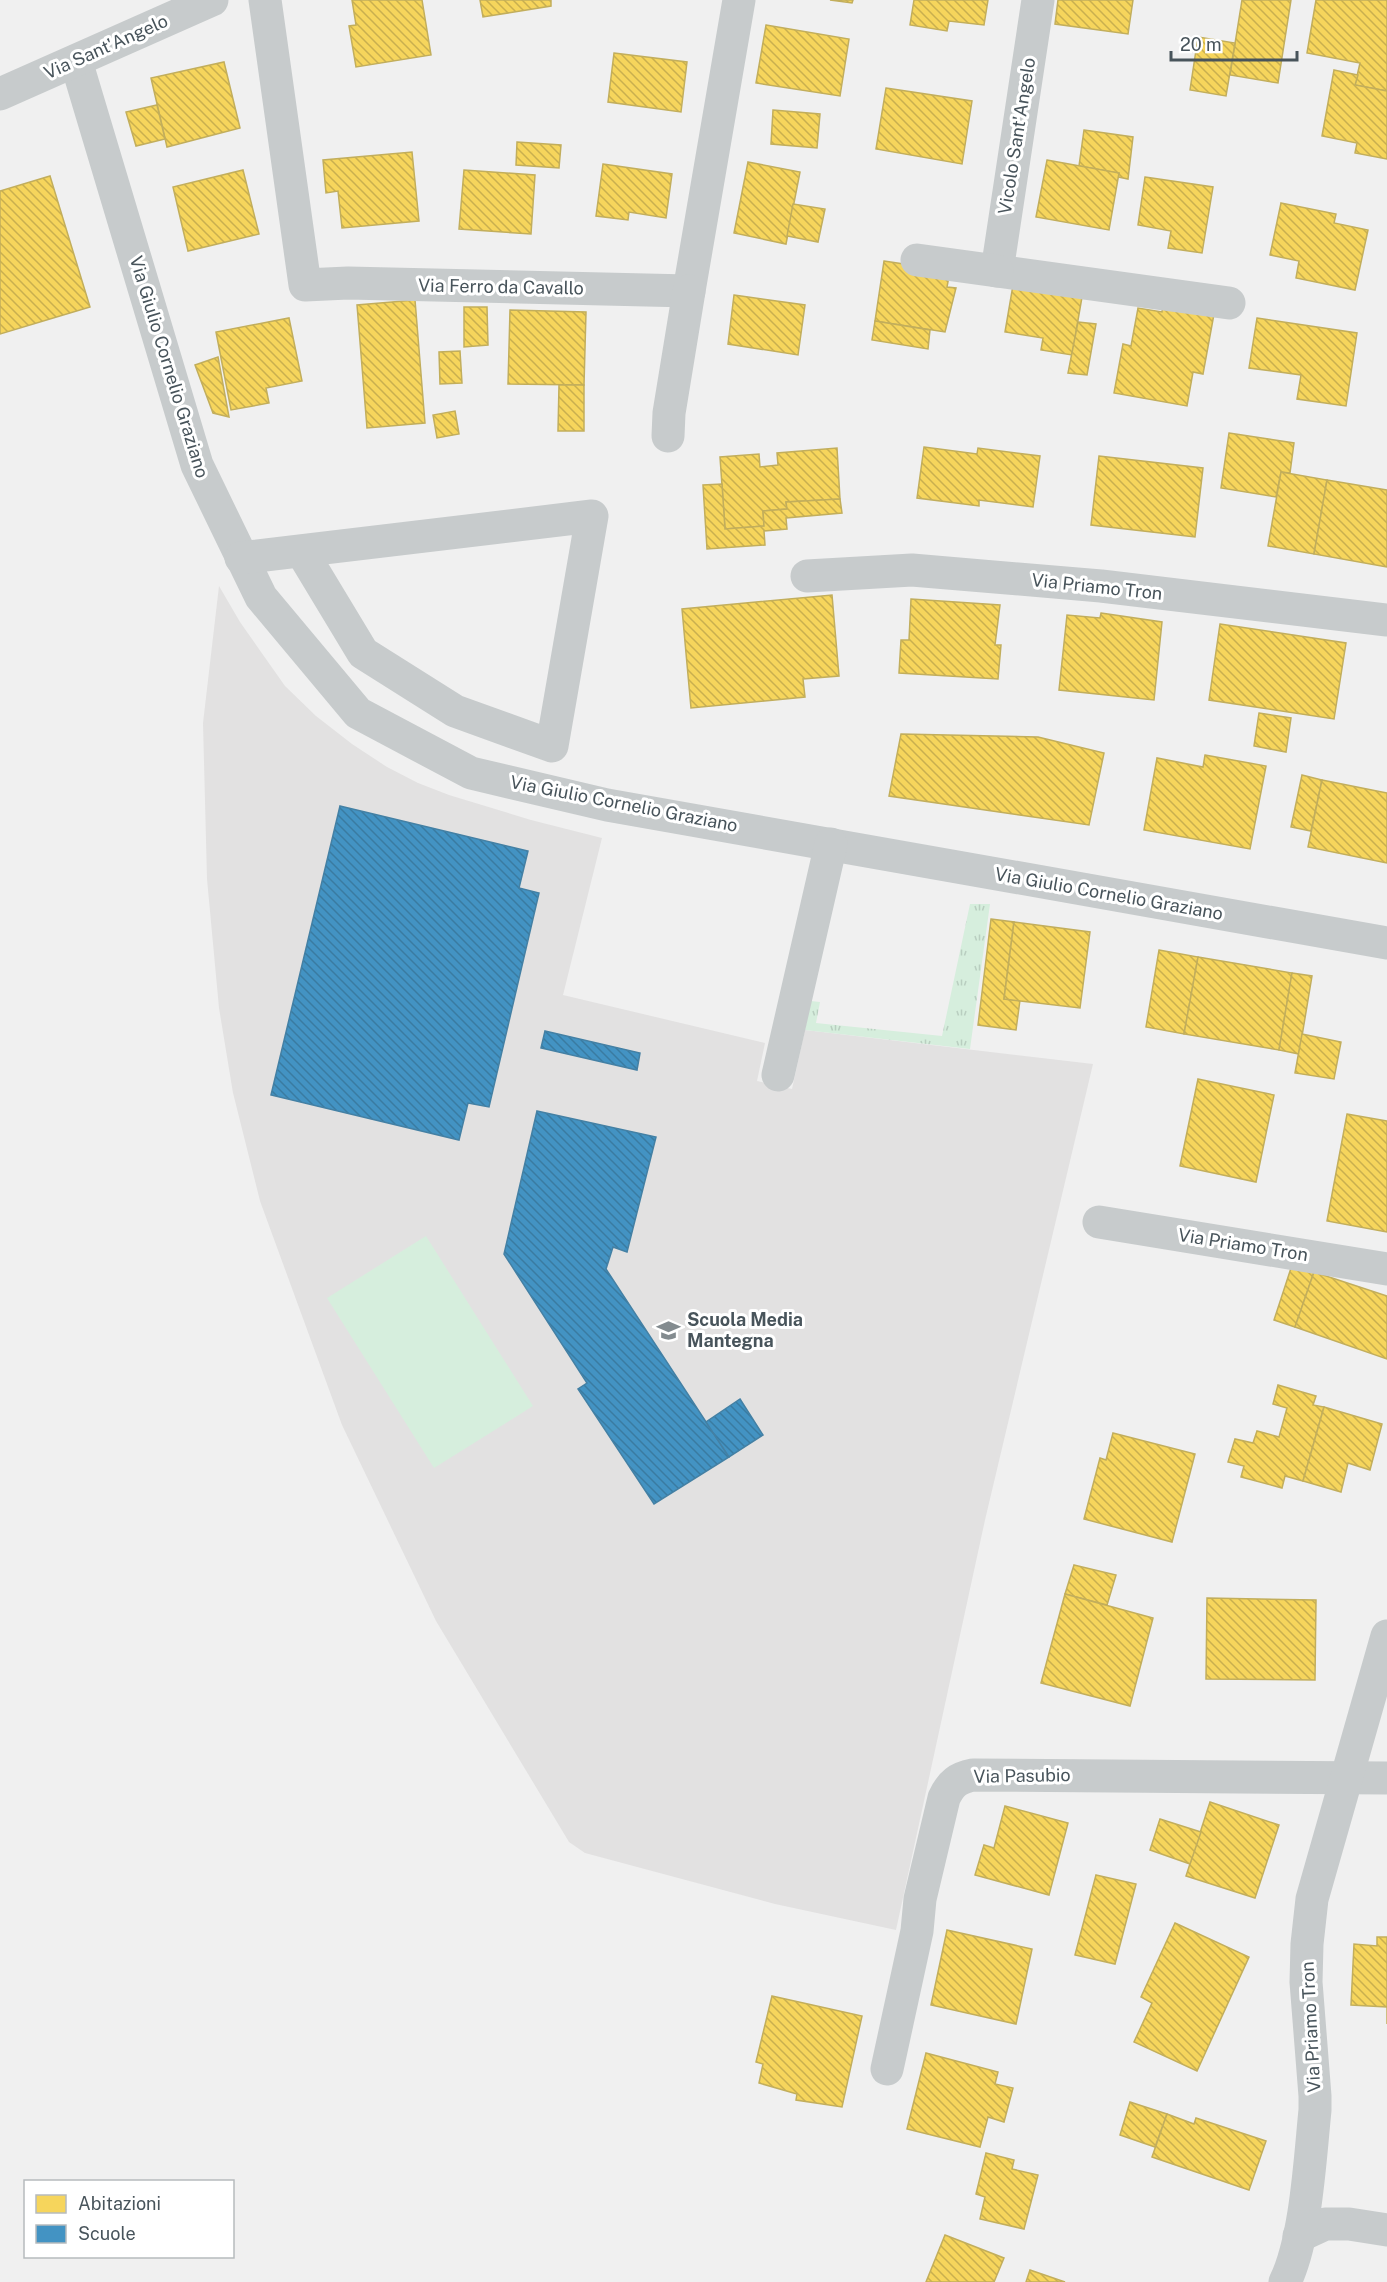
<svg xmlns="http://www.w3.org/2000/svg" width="1387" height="2282" font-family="'Public Sans',sans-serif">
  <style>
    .education { fill: #e2e1e1 }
    .grass { fill: url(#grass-tufts) }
    .pitch { fill: #d6eedd }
    .homes { fill: url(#homes-back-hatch); stroke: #c2ae5c; stroke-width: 1.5 }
    .schools { fill: url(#schools-back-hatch); stroke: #4480a4; stroke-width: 1.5 }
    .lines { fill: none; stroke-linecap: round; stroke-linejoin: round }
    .minor { stroke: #c7cbcc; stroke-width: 33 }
    .labels { text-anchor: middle; stroke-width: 6; stroke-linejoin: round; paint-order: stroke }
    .street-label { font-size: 18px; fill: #48545b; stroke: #fff }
    .poi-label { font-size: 18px; font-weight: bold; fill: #48545b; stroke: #fff; text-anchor: start }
  </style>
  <defs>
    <pattern id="grass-tufts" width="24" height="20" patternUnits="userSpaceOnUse" patternTransform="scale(1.5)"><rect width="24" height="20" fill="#d6eedd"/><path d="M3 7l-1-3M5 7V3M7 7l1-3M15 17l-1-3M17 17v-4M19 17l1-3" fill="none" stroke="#b9cec0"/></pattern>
    <pattern id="homes-back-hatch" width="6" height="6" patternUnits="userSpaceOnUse" patternTransform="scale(1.5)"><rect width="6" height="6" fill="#f6d55c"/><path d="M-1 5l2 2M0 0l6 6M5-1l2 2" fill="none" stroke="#c9af4f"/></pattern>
    <pattern id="schools-back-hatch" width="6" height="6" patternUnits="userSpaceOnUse" patternTransform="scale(1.5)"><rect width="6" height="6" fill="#4393c3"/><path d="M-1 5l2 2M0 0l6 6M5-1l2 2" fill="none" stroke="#3a7ba1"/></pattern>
  </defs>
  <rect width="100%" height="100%" fill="#f0f0f0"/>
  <!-- education -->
  <path class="education" d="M219,586l21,36 45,64 31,30 36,28 35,23 31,16 31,12 82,25 71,18 -39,157 202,48 -8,38 35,8 13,-59 288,34 -108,456 -89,410 -121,-26 -190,-51 -16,-11 -133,-221 -94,-196 -82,-224 -27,-108 -14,-85 -12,-129 -4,-156z"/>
  <!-- grass -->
  <path class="grass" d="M970,904h20l-20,145 -165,-19 6,-29 9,1 -4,21 126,13z"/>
  <!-- pitch -->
  <path class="pitch" d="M426,1236l107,170 -99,62 -107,-170z"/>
  <!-- homes -->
  <g class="homes">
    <path d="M352,0h70l9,55 -75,12 -7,-41 7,-1z"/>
    <path d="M480,0h71v6l-68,11z"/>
    <path d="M830,0h23l-1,3z"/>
    <path d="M914,0h74l-4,25 -35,-4 -2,10 -37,-6z"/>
    <path d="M1058,0h75l-5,34 -73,-10z"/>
    <path d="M1242,0h49l-13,83 -48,-8z"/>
    <path d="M1316,0h71v91l-32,-6 5,-22 -53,-10z"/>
    <path d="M766,25l83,14 -9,57 -84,-13z"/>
    <path d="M1198,37l37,6 -9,53 -36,-6z"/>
    <path d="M614,53l73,9 -6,50 -73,-10z"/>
    <path d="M224,62l16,66 -73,19 -16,-69z"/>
    <path d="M1334,70l24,5 -3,10 32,6v68l-32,-6 2,-10 -35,-7z"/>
    <path d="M886,88l86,13 -10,63 -86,-15z"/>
    <path d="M157,105l8,34 -29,7 -10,-34z"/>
    <path d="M773,110l47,4 -3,34 -46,-4z"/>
    <path d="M1084,130l49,7 -5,42 -10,-2 1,-4 -40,-7z"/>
    <path d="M517,142l44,3 -2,23 -43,-3z"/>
    <path d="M412,152l7,69 -77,7 -4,-37 -12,2 -3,-33z"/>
    <path d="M1047,160l72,13 -10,57 -73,-13z"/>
    <path d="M748,162l52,10 -14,72 -52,-11z"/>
    <path d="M603,164l69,10 -6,44 -37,-6 -1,8 -32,-4z"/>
    <path d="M243,170l16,64 -71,17 -15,-64z"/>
    <path d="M464,170l71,5 -4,59 -72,-5z"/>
    <path d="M50,176l40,131 -90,27v-143z"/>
    <path d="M1145,177l68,10 -11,66 -34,-5 3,-17 -33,-6z"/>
    <path d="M1281,203l55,11 -2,9 34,7 -13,60 -59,-12 3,-17 -29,-6z"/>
    <path d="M793,204l32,5 -7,33 -31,-6z"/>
    <path d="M884,261l66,10 -3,16 9,1 -11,44 -70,-11z"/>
    <path d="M1013,285l69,12 -10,58 -31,-5 2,-12 -38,-6z"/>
    <path d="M734,295l71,10 -7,50 -70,-11z"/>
    <path d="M415,300l10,123 -58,5 -10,-123z"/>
    <path d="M1163,305l51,9 -11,60 -10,-2 -6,34 -73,-13 9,-49 8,2 7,-38 24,4z"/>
    <path d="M464,307h23l1,38 -24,2z"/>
    <path d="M510,310l76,2 -2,73 -76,-1z"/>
    <path d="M289,318l13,63 -36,7 3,15 -38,7 -15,-78z"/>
    <path d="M1257,318l100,15 -11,73 -49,-7 4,-24 -52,-7z"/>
    <path d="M875,321l55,9 -2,19 -56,-9z"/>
    <path d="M1078,322l18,2 -9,51 -19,-2z"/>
    <path d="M460,351l2,32 -22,1 -1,-32z"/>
    <path d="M218,357l11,60 -16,-4 -18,-48z"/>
    <path d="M559,385h25v46h-26z"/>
    <path d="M455,411l4,23 -22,4 -4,-23z"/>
    <path d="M1229,433l65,10 -4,30 -9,-1 -5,25 -55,-9z"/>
    <path d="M924,447l53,7 1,-6 62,8 -7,51 -54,-7v6l-62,-8z"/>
    <path d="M837,448l3,51 -54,3 1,7 -24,2 1,15 -39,3 -5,-72 39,-3 1,13 18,-2 -1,-12z"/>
    <path d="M1099,456l104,12 -8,69 -104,-12z"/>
    <path d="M1281,472l46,8 -13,74 -46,-8z"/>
    <path d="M1327,480l60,10v77l-73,-13z"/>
    <path d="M722,484l3,45 39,-3 -1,-15 24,-2 -1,-7 54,-3 2,14 -56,5 1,11 -23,2 1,14 -58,4 -4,-64z"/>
    <path d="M832,595l7,81 -36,3 2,18 -114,11 -9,-99z"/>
    <path d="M911,599l89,6 -5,40h6l-3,34 -99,-6 2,-33h8z"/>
    <path d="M1101,613l61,9 -8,78 -95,-10 8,-75 33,3z"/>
    <path d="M1220,624l126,19 -12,76 -125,-19z"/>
    <path d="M1259,713l32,5 -5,34 -32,-6z"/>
    <path d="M901,734l137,3 66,16 -15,72 -200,-29z"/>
    <path d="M1205,755l61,11 -16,83 -106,-19 13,-72 46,9z"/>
    <path d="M1302,775l20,5 -11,51 -20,-4z"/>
    <path d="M1322,780l65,13v70l-79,-16z"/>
    <path d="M991,919l23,3 -10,77 16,1 -4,30 -38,-5z"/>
    <path d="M1014,922l76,10 -10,76 -76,-9z"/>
    <path d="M1159,950l39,7 -14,77 -38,-7z"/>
    <path d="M1198,957l94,16 -13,77 -95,-16z"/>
    <path d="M1292,973l20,3 -13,78 -20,-4z"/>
    <path d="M1302,1034l39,8 -7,37 -39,-6z"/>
    <path d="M1198,1079l76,16 -18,87 -76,-16z"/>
    <path d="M1347,1114l40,7v111l-60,-11z"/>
    <path d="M1292,1265l22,7 -19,55 -21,-7z"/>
    <path d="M1314,1272l73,24v63l-92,-32z"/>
    <path d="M1278,1385l38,11 -3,9 11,2 -21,74 -18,-5 -3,12 -41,-11 3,-11 -16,-4 7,-23 18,4 4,-12 22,6 8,-29 -14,-4z"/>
    <path d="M1324,1407l58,17 -12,46 -22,-7 -7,29 -38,-11z"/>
    <path d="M1113,1433l82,21 -23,88 -88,-23 16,-61 6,2z"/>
    <path d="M1074,1565l42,10 -9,30 -42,-11z"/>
    <path d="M1065,1594l88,24 -23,88 -89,-23z"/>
    <path d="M1207,1598l109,2 -1,80 -109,-1z"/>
    <path d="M1210,1802l69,23 -24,73 -69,-22z"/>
    <path d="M1005,1806l63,17 -19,72 -74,-20 9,-30 10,3z"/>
    <path d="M1160,1819l41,13 -11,32 -40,-14z"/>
    <path d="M1096,1875l40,9 -21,80 -40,-9z"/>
    <path d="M1175,1923l74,34 -52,114 -63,-29 18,-39 -11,-6z"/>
    <path d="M947,1930l85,19 -16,75 -85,-19z"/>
    <path d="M1377,1937h10v87v-17l-36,-2 3,-61 23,2z"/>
    <path d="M772,1996l90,20 -20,91 -46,-7 1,-6 -38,-11 4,-19 -7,-2z"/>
    <path d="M926,2053l72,19 -3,12 18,4 -9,34 -16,-5 -8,30 -73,-18z"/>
    <path d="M1130,2102l37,12 -12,33 -35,-12z"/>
    <path d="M1167,2114l27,10 2,-6 70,23 -17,49 -97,-33z"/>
    <path d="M986,2153l28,7 -2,9 26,6 -14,54 -44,-10 5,-22 -9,-3z"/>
    <path d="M945,2235l59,23 -10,24h-68z"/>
    <path d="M1030,2270l35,12h-39z"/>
  </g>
  <!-- schools -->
  <g class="schools">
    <path d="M340,806l188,45 -9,37 20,5 -50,214 -21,-4 -9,37 -188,-45z"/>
    <path d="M545,1031l95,22 -3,17 -96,-22z"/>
    <path d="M537,1111l119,26 -29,115 -14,-5 -7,22 123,188 -75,47 -76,-115 9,-6 -83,-129z"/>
    <path d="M740,1399l23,36 -34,22 -23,-35z"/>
  </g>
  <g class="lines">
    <!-- minor -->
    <g class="minor">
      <path d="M265,0l40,285 43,-2 341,8 50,-291"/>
      <path d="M1038,0l-41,271 232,32"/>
      <path d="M76,61l121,404 64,132 97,116 113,60 136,32 780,138"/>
      <path d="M0,94l212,-94"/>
      <path d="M917,260l80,11"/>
      <path d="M668,436l1,-23 20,-122"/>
      <path d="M241,558l351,-42 -40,230 -97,-35 -92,-58 -61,-101"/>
      <path d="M807,576l105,-6 189,16 286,34"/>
      <path d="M778,1075l53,-231"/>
      <path d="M1099,1222l288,47"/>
      <path d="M887,2069l30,-138 3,-32 24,-101c7,-15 14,-20 29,-23l414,3"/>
      <path d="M1299,2236l26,-12h24l38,6"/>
      <path d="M1285,2282c21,-43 25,-123 30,-172v-14l-9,-114 1,-38 5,-45 75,-263"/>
    </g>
  </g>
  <!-- icons -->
  <defs>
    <symbol id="school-bare" viewBox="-9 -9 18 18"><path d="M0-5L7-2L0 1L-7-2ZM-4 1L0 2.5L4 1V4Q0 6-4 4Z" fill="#838b8f" stroke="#fff" stroke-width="2.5" paint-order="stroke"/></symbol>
  </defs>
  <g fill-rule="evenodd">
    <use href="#school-bare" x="652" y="1314" width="33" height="33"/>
  </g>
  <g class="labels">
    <!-- street labels -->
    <g class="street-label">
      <text transform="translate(106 47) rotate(-24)" y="6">Via Sant'Angelo</text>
      <text transform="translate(1017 136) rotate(-81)" y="6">Vicolo Sant'Angelo</text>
      <text transform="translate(501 287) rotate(1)" y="6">Via Ferro da Cavallo</text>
      <text transform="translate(169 367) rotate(73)" y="6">Via Giulio Cornelio Graziano</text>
      <text transform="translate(1097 587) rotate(6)" y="6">Via Priamo Tron</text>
      <text transform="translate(624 804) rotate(11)" y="6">Via Giulio Cornelio Graziano</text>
      <text transform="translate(1109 894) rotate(10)" y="6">Via Giulio Cornelio Graziano</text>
      <text transform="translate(1243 1245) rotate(9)" y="6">Via Priamo Tron</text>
      <text transform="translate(1022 1776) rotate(-1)" y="6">Via Pasubio</text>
      <text transform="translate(1311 2027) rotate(-93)" y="6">Via Priamo Tron</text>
    </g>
    <!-- poi labels -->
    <g class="poi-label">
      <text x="687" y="1326">Scuola Media<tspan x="687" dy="21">Mantegna</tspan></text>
    </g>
  </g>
  <!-- legend -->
  <rect x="24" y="2180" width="210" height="78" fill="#ffffff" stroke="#b6bbbd" stroke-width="1.5"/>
  <rect x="36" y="2195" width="30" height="18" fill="#f6d55c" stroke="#b6bbbd" stroke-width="1.5"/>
  <text x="78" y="2210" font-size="18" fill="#48545b">Abitazioni</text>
  <rect x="36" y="2225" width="30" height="18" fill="#4393c3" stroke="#b6bbbd" stroke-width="1.5"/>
  <text x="78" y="2240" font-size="18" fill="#48545b">Scuole</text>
  <!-- scale -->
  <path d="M1171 51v9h126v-9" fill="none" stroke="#48545b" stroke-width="3"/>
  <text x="1180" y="51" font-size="18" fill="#48545b" stroke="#ffffff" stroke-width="4.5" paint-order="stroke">20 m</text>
</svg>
